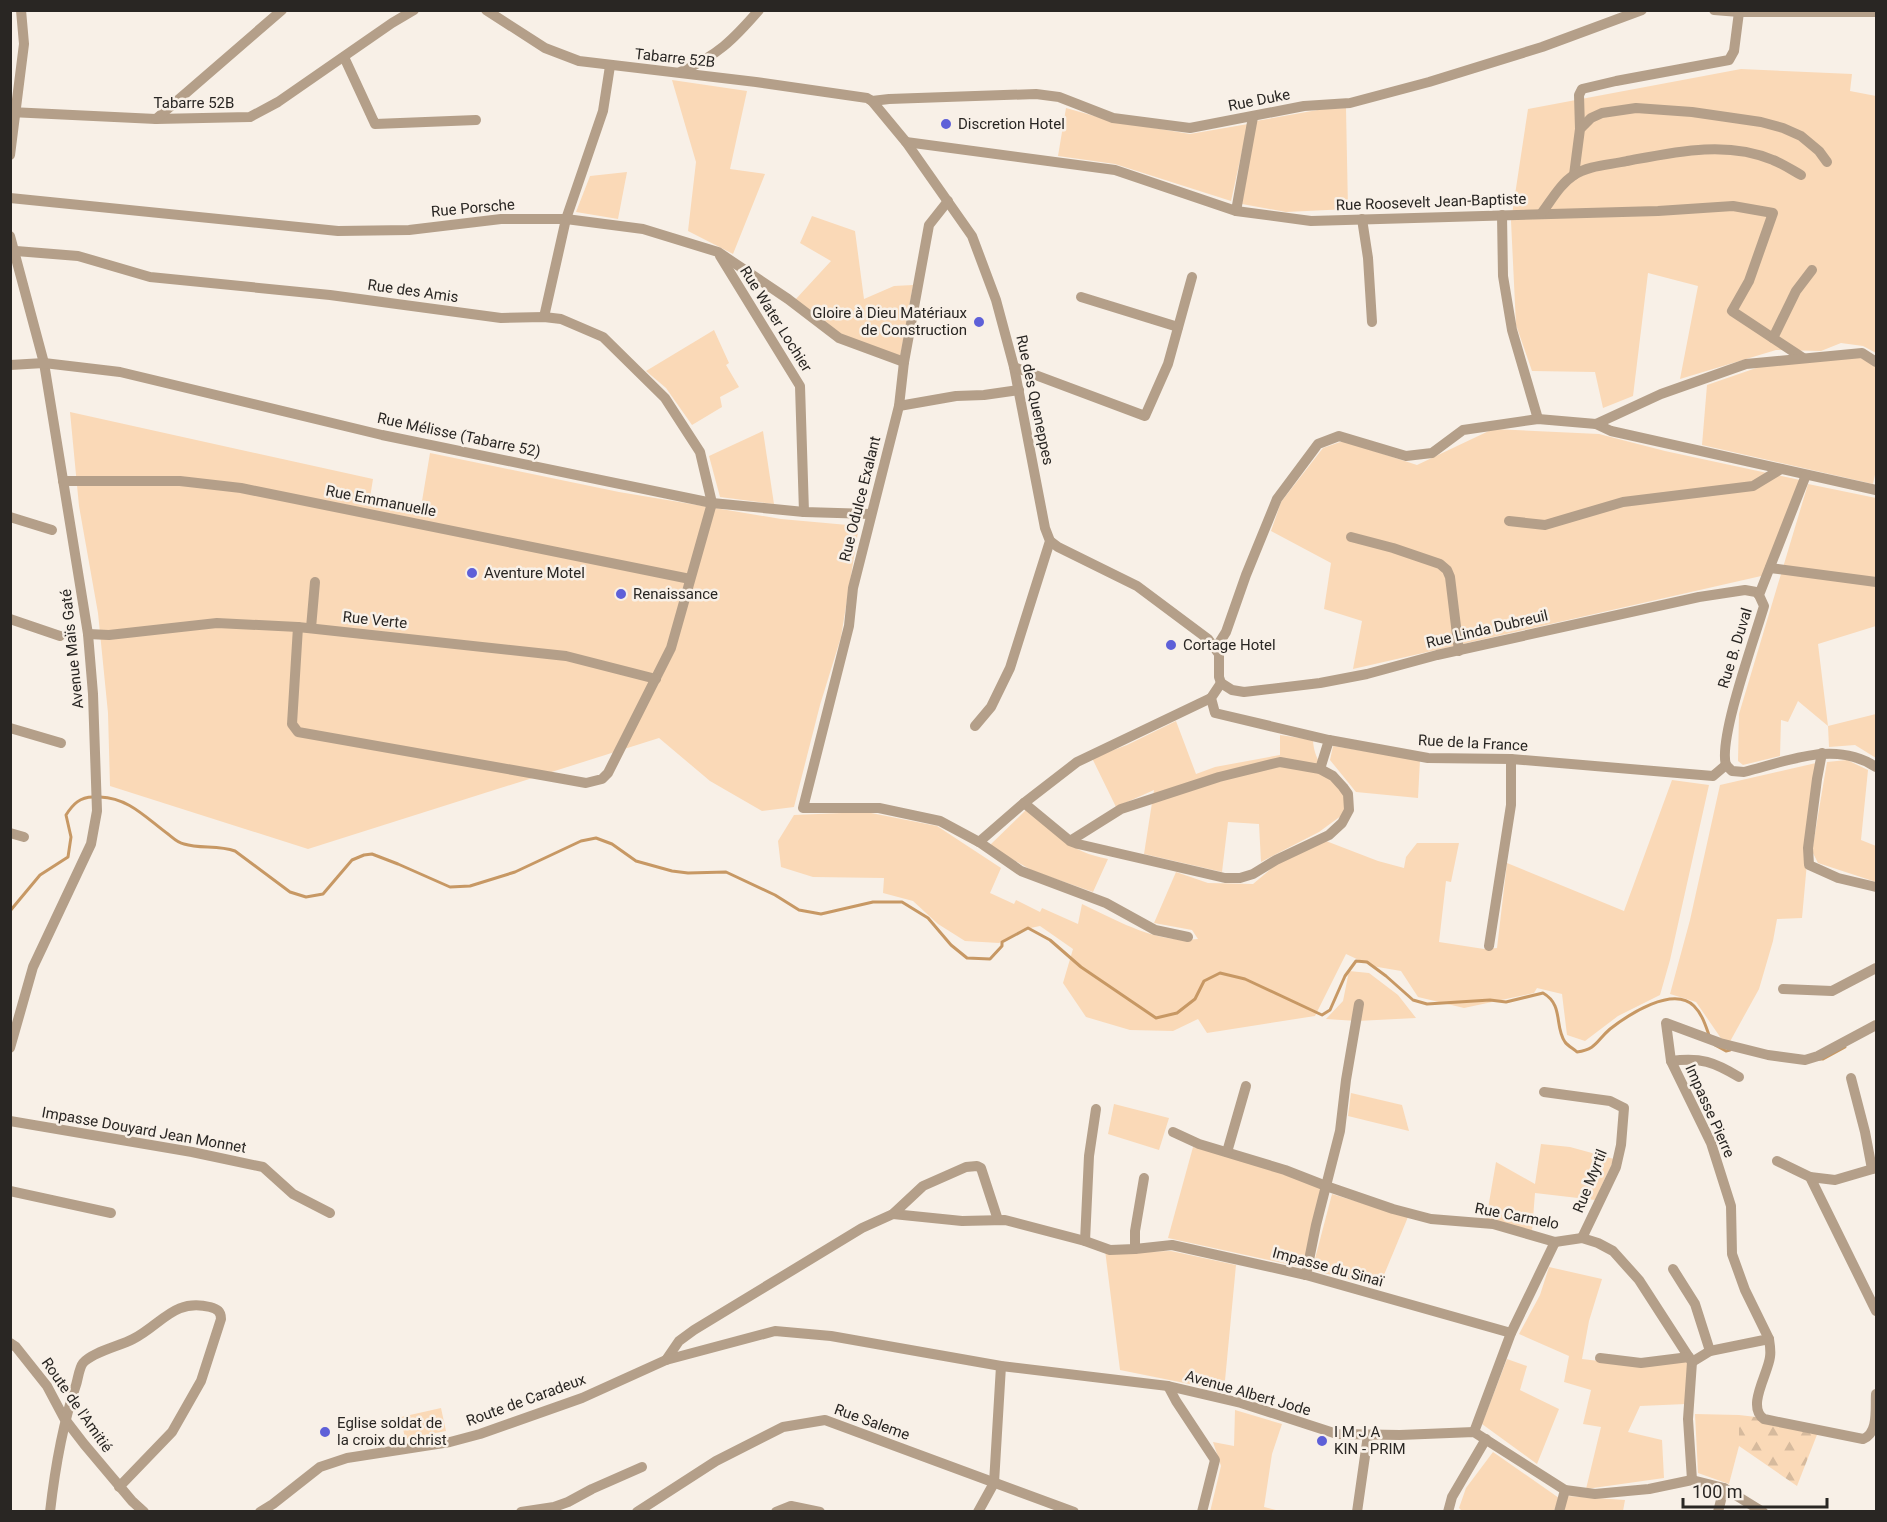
<svg xmlns="http://www.w3.org/2000/svg" width="1887" height="1522" font-family="Roboto,sans-serif">
  <style>
    .grass { fill: #fad9b7 }
    .forest { fill: url(#forest-firs) }
    .lines { fill: none; stroke-linecap: round; stroke-linejoin: round }
    .stream { stroke: #c79864; stroke-width: 3 }
    .minor { stroke: #b49f89; stroke-width: 10 }
    .poi-dot { fill: #5e60d8; stroke: #f8f0e7; stroke-width: 2 }
    .labels { text-anchor: middle; stroke-width: 5; stroke-linejoin: round; paint-order: stroke }
    .street-label { font-size: 15px; fill: #292623; stroke: #f8f0e7 }
    .poi-label { font-size: 15px; fill: #292623; stroke: #f8f0e7; text-anchor: start }
  </style>
  <defs>
    <pattern id="forest-firs" width="22" height="20" patternUnits="userSpaceOnUse" patternTransform="scale(1.5)"><rect width="22" height="20" fill="#fad9b7"/><path d="M5 1l3.5 6h-7zM16 11l3.5 6h-7z" fill="#d6ba9d"/></pattern>
  </defs>
  <rect width="100%" height="100%" fill="#f8f0e7"/>
  <!-- grass -->
  <g class="grass">
    <path d="M1741,69l111,5 -2,17 26,5v257l-13,-7 -22,-3 -20,8 -45,-1 -96,29 18,-93 -50,-13 -15,123 -30,12 -8,-36 -63,-1 -16,-46 -5,-104 17,-112z"/>
    <path d="M672,80l75,11 -17,78 35,5 -32,80 -45,-23 8,-69z"/>
    <path d="M1066,108l46,13 78,13 58,-10 -17,77 -116,-37 -57,-8z"/>
    <path d="M1346,108l2,101 -62,3 -44,-8 14,-83 67,-12z"/>
    <path d="M627,172l-9,47 -42,-7 14,-36z"/>
    <path d="M812,216l43,15 9,68 30,-13 19,-1 -13,72 -58,-22 -47,-35 36,-39 -31,-18z"/>
    <path d="M714,330l15,33 -3,2 13,22 -19,10 2,10 -30,18 -26,-37 -20,-17z"/>
    <path d="M1861,357l15,10v103l-3,14 -171,-39 5,-60 55,-19z"/>
    <path d="M70,412l303,67 -4,25 51,9 10,-60 189,39 162,27 78,7 -18,111 -21,68 -26,102 -32,4 -52,-30 -51,-43 -351,111 -198,-63 -2,-73 -10,-100 -19,-107z"/>
    <path d="M1493,429l106,5 66,17 135,29 -30,94 -417,95 9,-48 -38,-12 7,-46 -60,-32 10,-29 42,-54 20,-7 74,24z"/>
    <path d="M763,431l11,73 -54,-7 -11,-41z"/>
    <path d="M1808,484l68,14v128l-58,18 10,82 48,-12v44l-21,-13 -26,2 -1,-21 -30,-25 -10,21 -7,-2 -1,36 -37,9 -5,-4 1,-47z"/>
    <path d="M1176,721l20,53 19,-7 65,-12v-20l33,5c1,25 19,37 36,54v16l-30,22 -58,30 -2,-38 -31,-2 -6,50 -78,-18 10,-64 -38,17 -24,-49 35,-13z"/>
    <path d="M1333,746l87,14 -2,38 -62,-6 -26,-32z"/>
    <path d="M1847,760l21,10 -7,70 15,6v36l-58,-19 -6,-12 15,-89z"/>
    <path d="M1816,763l-14,155 -25,1 -4,22 -14,48 -32,58 -31,-45 -26,-8 20,-74 30,-135z"/>
    <path d="M1672,780l37,5 -39,175 -10,35 -42,21 -33,25 -18,-6 -5,-41 -25,-6 -3,5 -70,15 -46,-11 -17,-26 -29,-5 -26,-12 -31,62 -108,17 -9,-14 -25,12 -43,-1 -44,-13 -23,-34 10,-34 -33,-23 -19,4 -22,13 -34,-2 -27,-17 -25,-23 -30,-8 1,-15 -71,-1 -32,-10 -3,-26 16,-26 72,-3 71,14 64,42 -11,25 24,11 2,-4 24,12 2,-4 36,16 4,-20c36,17 75,40 116,35l-6,-9 -38,-7 22,-51 32,11 45,1 33,-28 40,-15 52,20 26,7 2,-11 11,-14h42l-8,39 -5,-1 -7,61 45,7 13,-1 10,-85 117,48z"/>
    <path d="M1027,809c28,25 43,43 81,50l-15,33 -60,-21 -44,-25z"/>
    <path d="M1349,971l20,2 29,22 18,23 -59,3 -31,-2 17,-18z"/>
    <path d="M1351,1093l51,12 7,26 -61,-15z"/>
    <path d="M1114,1104l55,14 -10,32 -51,-16z"/>
    <path d="M1541,1144l29,3 44,12 -19,41 -60,-7 -3,38 -46,-11 10,-58 39,22z"/>
    <path d="M1193,1147l59,15 70,26 -17,80 -137,-30z"/>
    <path d="M1332,1194l76,23 -29,70 -67,-17z"/>
    <path d="M1105,1250l34,2 32,-1 65,14 -12,126 -104,-21z"/>
    <path d="M1549,1267l53,12 -13,42 -7,38 60,7 47,-5 -3,43 -46,2 -12,26 34,8 2,38 -78,11 15,-62 -18,-3 8,-34 -27,-8 5,-26 -50,-22 21,-39z"/>
    <path d="M1507,1359l20,7 -7,24 39,19 -22,55 -55,-40z"/>
    <path d="M441,1408l5,23 -41,8 -4,-22z"/>
    <path d="M1235,1410l47,14 -10,30 -8,53 16,4 -70,1 11,-46 -8,-24 21,4z"/>
    <path d="M1695,1414l44,1v31l-10,38 -31,-11z"/>
    <path d="M1493,1452l66,46 -5,13 -91,1 -4,-4 7,-20z"/>
    <path d="M1567,1496l58,4 -2,11 -59,1z"/>
  </g>
  <!-- forest -->
  <path class="forest" d="M1739,1415l53,6 28,6 -23,59 -58,-40z"/>
  <g class="lines">
    <!-- stream -->
    <g class="stream">
      <path d="M100,797c29,1 46,21 68,37 5,4 10,9 16,10 16,5 34,1 51,7l55,41 16,5 17,-3 29,-34 12,-5 8,-1 26,10 52,23 20,-1 45,-14 66,-31 15,-3 16,6 24,17 36,10 16,2 38,-1 49,23 24,15 22,4 52,-12h29l26,16 23,27 16,13 23,1 12,-13v-4l26,-14 22,12 31,27 75,51 21,-5 18,-14 9,-18 16,-8 25,6 77,36 8,-5 15,-34 11,-15 11,1 19,14 27,24 14,4 63,-4 16,2 37,-9c21,12 11,33 22,49 3,4 9,7 12,10 20,-3 19,-11 33,-23 18,-14 63,-44 84,-23 8,8 11,18 15,29"/>
      <path d="M10,911l30,-36 28,-18 3,-20 -5,-22c7,-11 14,-18 27,-18"/>
      <path d="M1715,1045l11,6 4,-1"/>
      <path d="M1819,1059h4l22,-12"/>
    </g>
    <!-- minor -->
    <g class="minor">
      <path d="M486,10l59,38 34,13 177,21 111,16 5,3 17,-2 147,-5 23,3 54,21 77,10 114,-22 46,-3 79,-21 113,-35 100,-37"/>
      <path d="M1714,10l25,2h137"/>
      <path d="M344,57l31,67 101,-4"/>
      <path d="M680,72c37,-16 53,-32 79,-62"/>
      <path d="M872,101l34,41 66,94 24,64 18,67 31,161 5,13 -40,127 -19,39 -16,19"/>
      <path d="M10,112l146,7 94,-2 28,-15 114,-79 22,-13"/>
      <path d="M156,119l126,-109"/>
      <path d="M1580,129l-1,-34 3,-6 34,-8 113,-21 5,-9 5,-39"/>
      <path d="M906,142l209,28 121,41 75,10 347,-10 75,-5 40,7 -24,68 -17,30 71,47"/>
      <path d="M10,155l14,-111 -3,-34"/>
      <path d="M1574,175l6,-46 11,-11 11,-5 34,-5 56,4 69,10 22,6 18,8 18,15 8,11"/>
      <path d="M10,198l328,33 71,-1 92,-11h65l77,10 75,23 70,47 51,39 65,24"/>
      <path d="M948,201l-19,24 -25,137 -5,44 -46,182 -4,38 -46,182h76l61,13 39,21 42,29 85,32 49,27 33,7"/>
      <path d="M1236,211l17,-94"/>
      <path d="M1541,214c10,-13 19,-30 33,-39 15,-10 36,-10 53,-14 47,-9 100,-21 146,-1 10,4 19,10 28,15"/>
      <path d="M1502,215l1,61 9,54 26,89"/>
      <path d="M1362,219l6,39 4,64"/>
      <path d="M10,236l34,127 44,271 5,60 4,117 -6,33 -58,123 -23,81"/>
      <path d="M16,251l62,5 72,21 180,18 171,23 43,-1 17,2 42,18 62,61 35,54 12,51 -41,145 -63,125 -6,6 -16,4 -288,-51 -6,-8 6,-97"/>
      <path d="M720,256l80,130 4,126"/>
      <path d="M1081,297l97,30"/>
      <path d="M544,317l22,-98 37,-108 7,-45"/>
      <path d="M1773,338l23,-47 16,-21"/>
      <path d="M10,365l34,-2 76,9 262,63 330,68 92,9 67,2"/>
      <path d="M1014,367l131,49 23,-52 24,-87"/>
      <path d="M899,406l57,-10 28,-1 35,-5"/>
      <path d="M1596,424l15,7 265,59"/>
      <path d="M63,481h117l61,7 449,91"/>
      <path d="M10,517l42,13"/>
      <path d="M1509,521l36,4 78,-23 130,-16 28,-17"/>
      <path d="M1351,537l42,11 47,16 7,6 3,7 9,74"/>
      <path d="M1050,541l8,6 79,39 71,53 11,15v23l2,6"/>
      <path d="M1770,568l106,14"/>
      <path d="M10,619l50,17"/>
      <path d="M311,628l4,-46"/>
      <path d="M88,634l21,1 108,-12 81,4 268,29 90,23"/>
      <path d="M1216,648l10,-16 20,-57 31,-76 41,-55 21,-8 67,20 26,-3 31,-23 75,-11 58,5 65,-30 85,-30 116,-11 14,9"/>
      <path d="M1221,683l-10,15 4,15 114,27 99,18 83,1 202,17 13,-11"/>
      <path d="M1221,683l11,7 12,2 76,-9 47,-9 70,-19 262,-58 46,-7 11,2 3,3"/>
      <path d="M10,728l51,15"/>
      <path d="M1822,753l-5,26 -9,69 1,17 29,13 38,9"/>
      <path d="M1726,765c-8,-26 29,-128 38,-159l-5,-11 47,-120"/>
      <path d="M1726,765l6,6 12,1c44,-11 91,-32 132,-5"/>
      <path d="M1320,769l9,-29"/>
      <path d="M1024,803l46,38 8,3 147,34h15l13,-4 23,-14 53,-25 13,-12 7,-13 -1,-16 -5,-7 -10,-11 -13,-7 -40,-7 -61,15 -98,32 -51,32"/>
      <path d="M10,833l14,4"/>
      <path d="M979,842l45,-39 53,-41 134,-64"/>
      <path d="M1489,946l22,-141v-46"/>
      <path d="M1783,989l49,2 44,-23"/>
      <path d="M1671,1061c30,-4 43,1 68,16"/>
      <path d="M1851,1078l14,54 7,37"/>
      <path d="M1544,1092l66,9 14,7 -3,37 -5,22 -34,71"/>
      <path d="M10,1121l182,31 71,15 30,27 37,19"/>
      <path d="M1173,1132l26,12 86,26 41,16 67,23 38,10 62,5 62,18 27,-4 16,5 15,8 26,29 53,82 -4,57 4,61"/>
      <path d="M1227,1152l19,-66"/>
      <path d="M1777,1161l33,16 66,134"/>
      <path d="M1810,1177l25,3 41,-12"/>
      <path d="M10,1191l101,22"/>
      <path d="M893,1214l69,7 43,-1 80,21 25,9 25,-1 37,-4 134,30 205,58"/>
      <path d="M1085,1241l4,-85 7,-47"/>
      <path d="M1135,1249v-18l9,-53"/>
      <path d="M1673,1269l22,35 15,47"/>
      <path d="M1306,1275l10,-50 24,-94 6,-51 13,-76"/>
      <path d="M1769,1339c1,6 2,12 1,18 -2,17 -24,50 -6,62l99,20c16,-6 12,-31 13,-45"/>
      <path d="M10,1343l6,4 31,39 17,32 20,26 48,57 12,11"/>
      <path d="M1600,1358l41,5 48,-6"/>
      <path d="M666,1360l13,-19 15,-11 168,-102 31,-14 30,-28 43,-19 11,-1 4,2 17,52"/>
      <path d="M1692,1362l18,-11 59,-12 -24,-49 -13,-36 -1,-48 -20,-63 -40,-82 -5,-38 54,20 48,12 37,5 13,-4 58,-31"/>
      <path d="M1168,1386l8,15 39,59 -13,52"/>
      <path d="M1474,1432l37,-99 44,-91"/>
      <path d="M50,1512c5,-44 12,-86 26,-127 2,-6 3,-17 7,-22 9,-11 37,-17 50,-24 29,-15 41,-41 77,-32 7,2 11,4 11,12l-20,62 -29,51 -53,55"/>
      <path d="M260,1512l13,-8 47,-37 27,-9 103,-16 30,-8 102,-36 84,-38 109,-29 56,5 170,30 167,20 73,17 96,31 63,1 74,-3 91,58 30,4 54,-5 43,-9 32,8 39,24"/>
      <path d="M521,1512l33,-5 14,-5 24,-13 50,-22"/>
      <path d="M637,1512l79,-51 67,-34 42,-7 249,92"/>
      <path d="M776,1512l15,-6 29,6"/>
      <path d="M978,1512l16,-29 7,-117"/>
      <path d="M1357,1512l11,-77"/>
      <path d="M1448,1512l4,-15 34,-58"/>
      <path d="M1559,1512l6,-22"/>
      <path d="M1718,1512l6,-24"/>
    </g>
  </g>
  <!-- markers -->
  <g class="poi-dot">
    <circle cx="946" cy="124" r="6"/>
    <circle cx="979" cy="322" r="6"/>
    <circle cx="472" cy="573" r="6"/>
    <circle cx="621" cy="594" r="6"/>
    <circle cx="1171" cy="645" r="6"/>
    <circle cx="325" cy="1432" r="6"/>
    <circle cx="1322" cy="1441" r="6"/>
  </g>
  <g class="labels">
    <!-- street labels -->
    <g class="street-label">
      <text transform="translate(675 58) rotate(6)" y="5">Tabarre 52B</text>
      <text transform="translate(1259 100) rotate(-11)" y="5">Rue Duke</text>
      <text x="194" y="108">Tabarre 52B</text>
      <text transform="translate(1431 202) rotate(-2)" y="5">Rue Roosevelt Jean-Baptiste</text>
      <text transform="translate(473 208) rotate(-5)" y="5">Rue Porsche</text>
      <text transform="translate(413 291) rotate(8)" y="5">Rue des Amis</text>
      <text transform="translate(776 319) rotate(58)" y="5">Rue Water Lochier</text>
      <text transform="translate(1035 400) rotate(78)" y="5">Rue des Queneppes</text>
      <text transform="translate(459 435) rotate(12)" y="5">Rue Mélisse (Tabarre 52)</text>
      <text transform="translate(860 499) rotate(-76)" y="5">Rue Odulce Exalant</text>
      <text transform="translate(381 501) rotate(11)" y="5">Rue Emmanuelle</text>
      <text transform="translate(375 620) rotate(6)" y="5">Rue Verte</text>
      <text transform="translate(1487 629) rotate(-13)" y="5">Rue Linda Dubreuil</text>
      <text transform="translate(1735 648) rotate(-73)" y="5">Rue B. Duval</text>
      <text transform="translate(72 649) rotate(-96)" y="5">Avenue Maïs Gaté</text>
      <text transform="translate(1473 743) rotate(3)" y="5">Rue de la France</text>
      <text transform="translate(1710 1111) rotate(66)" y="5">Impasse Pierre</text>
      <text transform="translate(144 1130) rotate(10)" y="5">Impasse Douyard Jean Monnet</text>
      <text transform="translate(1590 1181) rotate(-68)" y="5">Rue Myrtil</text>
      <text transform="translate(1517 1216) rotate(11)" y="5">Rue Carmelo</text>
      <text transform="translate(1328 1267) rotate(15)" y="5">Impasse du Sinaï</text>
      <text transform="translate(1248 1393) rotate(16)" y="5">Avenue Albert Jode</text>
      <text transform="translate(526 1400) rotate(-20)" y="5">Route de Caradeux</text>
      <text transform="translate(77 1405) rotate(55)" y="5">Route de l'Amitié</text>
      <text transform="translate(872 1422) rotate(20)" y="5">Rue Saleme</text>
    </g>
    <!-- poi labels -->
    <g class="poi-label">
      <text x="958" y="129">Discretion Hotel</text>
      <text x="967" y="318" text-anchor="end">Gloire à Dieu Matériaux<tspan x="967" dy="17">de Construction</tspan></text>
      <text x="484" y="578">Aventure Motel</text>
      <text x="633" y="599">Renaissance</text>
      <text x="1183" y="650">Cortage Hotel</text>
      <text x="337" y="1428">Eglise soldat de<tspan x="337" dy="17">la croix du christ</tspan></text>
      <text x="1334" y="1437">I M J A<tspan x="1334" dy="17">KIN - PRIM</tspan></text>
    </g>
  </g>
  <!-- border -->
  <rect width="1887" height="1522" fill="none" stroke="#292623" stroke-width="24"/>
  <!-- scale -->
  <path d="M1683 1498v9h144v-9" fill="none" stroke="#292623" stroke-width="3"/>
  <text x="1692" y="1498" font-size="18" fill="#292623" stroke="#f8f0e7" stroke-width="4.5" paint-order="stroke">100 m</text>
</svg>
